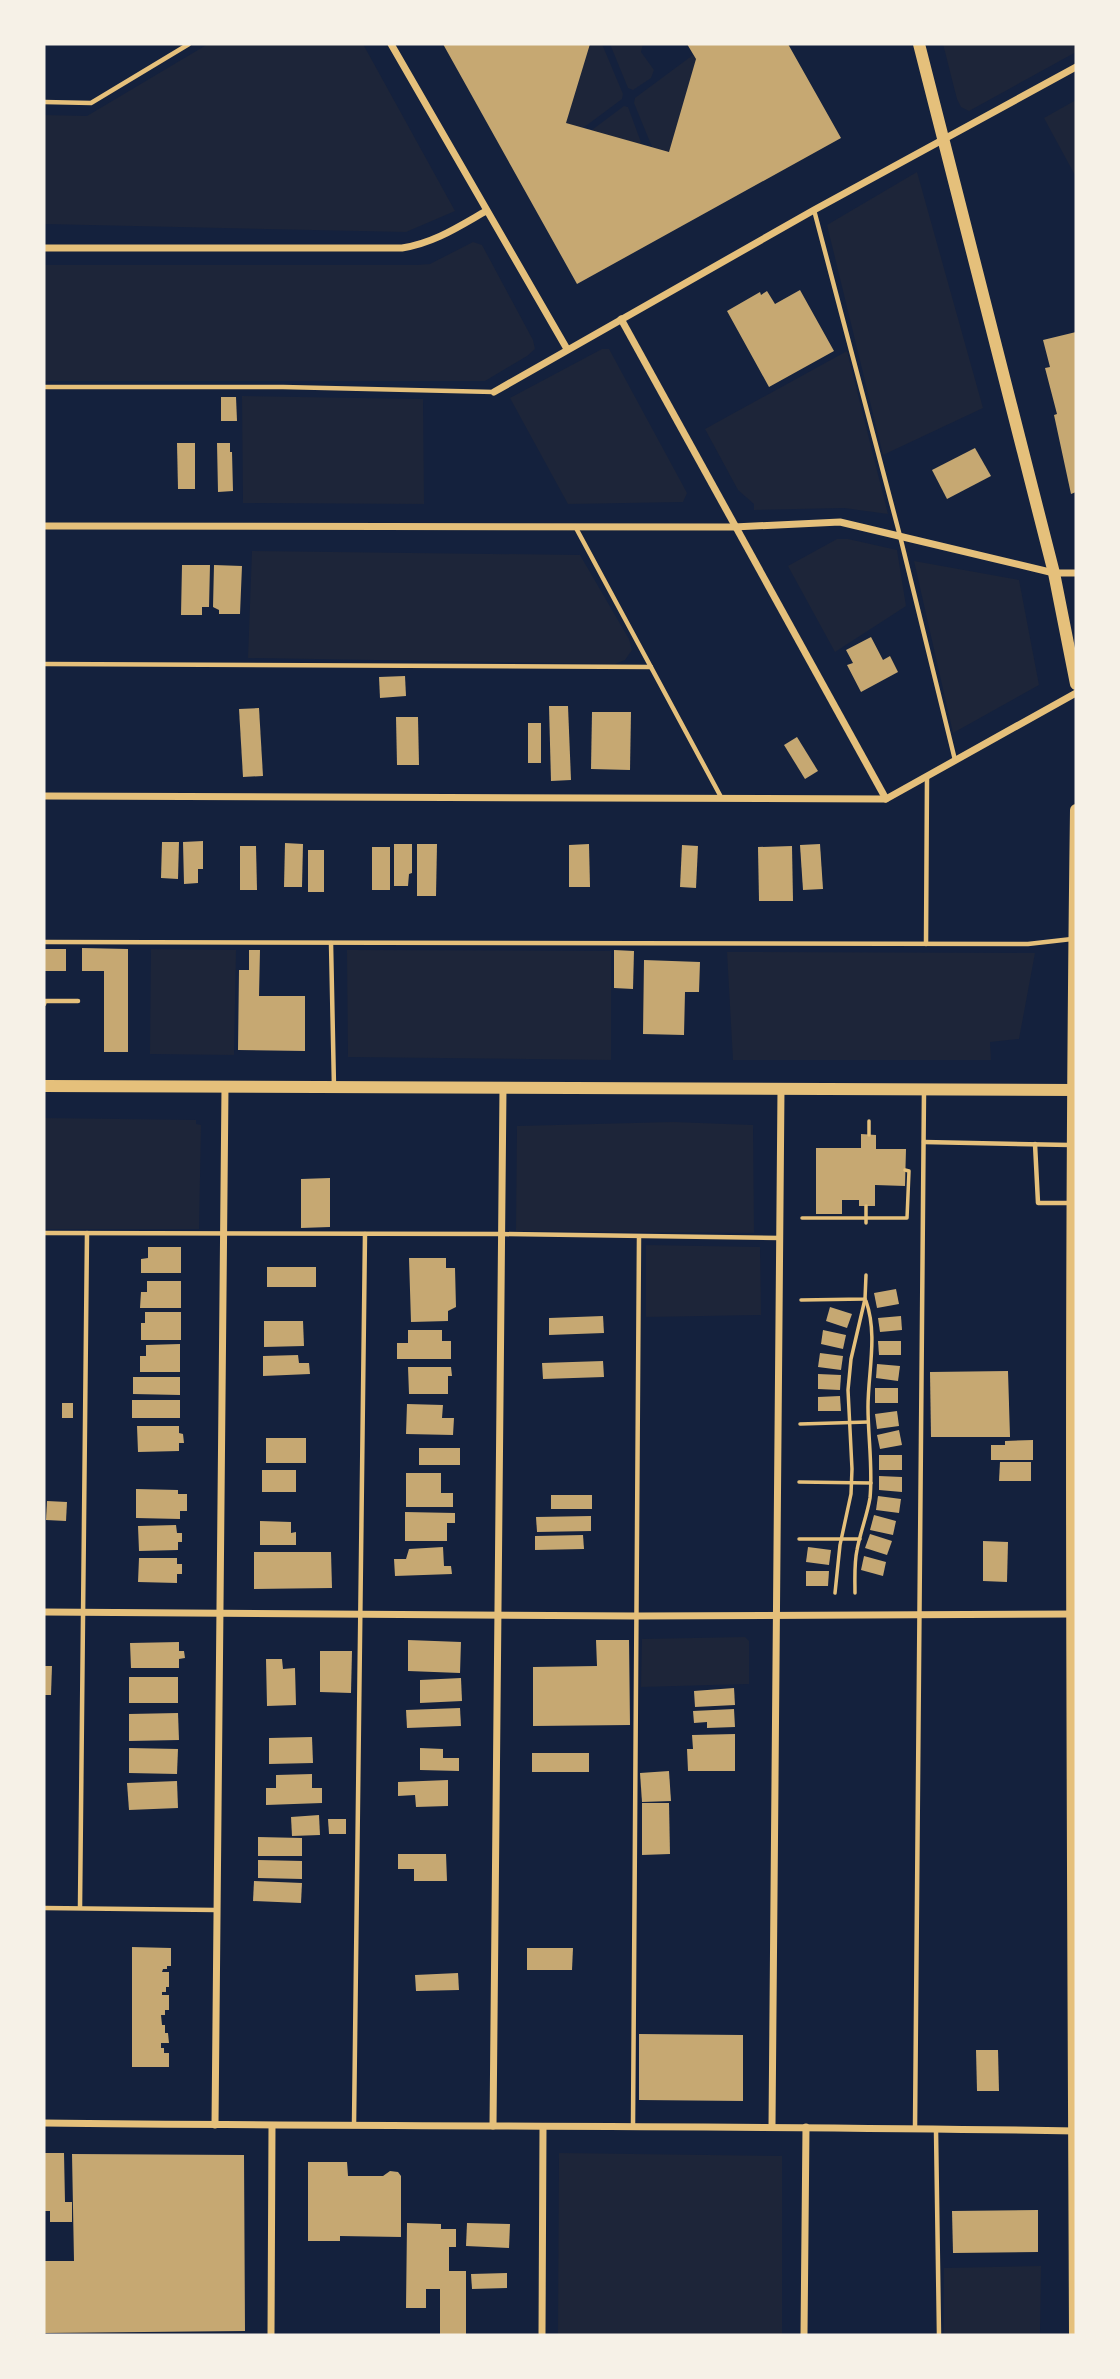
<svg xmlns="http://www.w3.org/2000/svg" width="1120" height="2379" font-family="'Archivo Narrow',sans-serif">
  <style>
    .green { fill: #1d2539 }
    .building { fill: #c6a872 }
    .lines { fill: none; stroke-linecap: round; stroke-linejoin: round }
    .path { stroke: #e5c07b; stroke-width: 3.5 }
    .service { stroke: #e5c07b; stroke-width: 4.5 }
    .minor { stroke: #e5c07b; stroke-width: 7 }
    .secondary { stroke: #e5c07b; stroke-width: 12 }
    .primary { stroke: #e5c07b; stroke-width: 12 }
  </style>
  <rect width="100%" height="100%" fill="#14213d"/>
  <!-- green -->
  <g class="green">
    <path d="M208,44h155l92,167 -49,21 -362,-8v-109l43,1z"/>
    <path d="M590,44h12l21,50 -1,5 -39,29 -17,-5z"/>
    <path d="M610,44h33l-2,8 13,18 -3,8 -18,12 -5,-2z"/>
    <path d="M943,44h133v8l-107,59 -8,-4 -4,-8z"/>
    <path d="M693,55l3,4 -27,93 -17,-5 -18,-44 1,-5z"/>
    <path d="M1076,100v77l-32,-59z"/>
    <path d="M624,106l4,1 14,38 -50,-15z"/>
    <path d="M917,172l66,236 -100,47 -56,-230z"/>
    <path d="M473,242l9,3 51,95 2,9 -8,7 -42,25h-441v-116h373l13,-1z"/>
    <path d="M602,349h7l78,144 -4,9 -115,2 -58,-106z"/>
    <path d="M847,351l41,163 -44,-6 -90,2v-6l-16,-14 -33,-61z"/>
    <path d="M242,396l181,3 1,105 -181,-1z"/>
    <path d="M837,539h11l49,11 9,56 -71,46 -47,-86z"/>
    <path d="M252,551l328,4 49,84 3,11 -7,10 -10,4 -367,-6z"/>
    <path d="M914,561l105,19 20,105 -86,48z"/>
    <path d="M151,949l85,1 -2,105 -84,-1z"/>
    <path d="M347,950l264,1v109l-263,-3z"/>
    <path d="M727,952l308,1 -16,86 -29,3 1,18h-258z"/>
    <path d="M44,1118l152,2v4l5,1 -2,104h-155z"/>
    <path d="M673,1122l80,3 1,108 -238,-2 1,-105z"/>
    <path d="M646,1245l114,2 1,68 -115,2z"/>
    <path d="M745,1637l4,4v43l-108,3 1,-48z"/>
    <path d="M559,2153l223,3v179h-224z"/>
    <path d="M1041,2266l-1,69h-96v-67z"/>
  </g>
  <!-- building -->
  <g class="building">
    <path d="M443,44h147l-24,79 103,29 27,-93 -9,-15h101l53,94 -264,146z"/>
    <path d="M800,290l34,61 -65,36 -42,-76 33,-19 1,3 6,-4 8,13z"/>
    <path d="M1076,332v160l-5,2 -17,-79 3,-1 -12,-46 5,-1 -7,-27z"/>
    <path d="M221,397h15l1,24h-16z"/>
    <path d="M177,443h18v46h-17z"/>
    <path d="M217,443h13v9h2l1,39 -15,1z"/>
    <path d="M975,448l16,28 -44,23 -15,-29z"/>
    <path d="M182,565h28l-1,42h-7v8h-21z"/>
    <path d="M214,565l28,1 -2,48h-21v-4l-6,-3z"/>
    <path d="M871,637l12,23 7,-4 8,16 -37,20 -14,-27 6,-2 -7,-13z"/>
    <path d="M405,676l1,20 -26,2 -1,-21z"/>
    <path d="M549,706h19l3,74 -20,1z"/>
    <path d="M259,708l4,68 -20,1 -4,-68z"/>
    <path d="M592,712h39l-1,58 -39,-1z"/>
    <path d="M396,717h22l1,48h-22z"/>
    <rect x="528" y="723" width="13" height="40"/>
    <path d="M797,737l21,34 -13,8 -21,-34z"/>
    <path d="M203,841v28h-5v14l-14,1 -1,-42z"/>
    <path d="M162,842h17l-1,37 -17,-1z"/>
    <path d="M285,843l18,1 -1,43h-18z"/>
    <path d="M394,844h18v29l-3,1 -1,12h-14z"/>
    <path d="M417,844h20l-1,52h-19z"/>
    <path d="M589,844l1,43h-21v-42z"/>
    <path d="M820,844l3,45 -20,1 -3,-45z"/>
    <path d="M682,845l16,1 -2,42 -16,-1z"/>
    <path d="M240,846h16l1,44h-17z"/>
    <path d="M792,846l1,55h-34l-1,-54z"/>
    <rect x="372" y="847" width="18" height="43"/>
    <rect x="308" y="850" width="16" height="42"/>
    <path d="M82,948l46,1v103h-24v-81h-22z"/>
    <rect x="44" y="949" width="22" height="22"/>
    <path d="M249,950h11l-1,46h46v55l-67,-1 1,-80h10z"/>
    <path d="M614,950l20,1 -1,38 -19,-1z"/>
    <path d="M644,960l56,2 -1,30h-14l-1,43 -41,-1z"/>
    <path d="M861,1134l15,1v14h30l-1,37 -30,-1v21h-16v-6h-17v14h-26v-66h45z"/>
    <path d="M330,1178v49l-29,1v-49z"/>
    <path d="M148,1247h33v26h-40v-14l7,-1z"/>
    <path d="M409,1258h37v10h9l1,39 -8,4v10l-37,1z"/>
    <rect x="267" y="1267" width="49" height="20"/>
    <path d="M147,1281h34v27h-41l1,-16h6z"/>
    <path d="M896,1289l3,15 -22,4 -3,-15z"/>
    <path d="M830,1307l22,7 -5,14 -21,-7z"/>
    <path d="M145,1312h36v28h-40v-17h4z"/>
    <path d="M603,1316l1,17 -55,2v-17z"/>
    <path d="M901,1316l1,14 -22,2 -2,-14z"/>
    <path d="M264,1321h39l1,25 -40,1z"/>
    <path d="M408,1330h34v11h9v18h-54v-16h11z"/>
    <path d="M823,1330l23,5 -3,14 -22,-5z"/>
    <path d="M878,1341h23v14h-22z"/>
    <path d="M180,1344v28h-40v-16h6v-11z"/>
    <path d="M820,1353l23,3 -2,14 -23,-3z"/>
    <path d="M298,1355l1,8h10l1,11 -47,2v-20z"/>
    <path d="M603,1361l1,16 -61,2 -1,-16z"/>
    <path d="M877,1364l23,2 -2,15 -22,-3z"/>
    <path d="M408,1367h43l1,9h-4v18h-39z"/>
    <path d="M1008,1371l2,66h-79l-1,-65z"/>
    <path d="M818,1374l23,1 -1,15 -22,-1z"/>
    <path d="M133,1377h47v18l-47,-1z"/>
    <rect x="875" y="1388" width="23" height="15"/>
    <path d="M840,1396l1,15h-23v-14z"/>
    <rect x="132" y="1400" width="48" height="18"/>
    <rect x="62" y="1403" width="11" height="15"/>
    <path d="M407,1404l36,1 -1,13h12l-1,17 -47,-1z"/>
    <path d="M897,1411l2,15 -22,3 -2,-15z"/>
    <path d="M137,1426h42v7l4,1 1,9h-5v8l-41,1z"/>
    <path d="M899,1430l3,15 -22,4 -3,-14z"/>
    <rect x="266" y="1438" width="40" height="25"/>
    <path d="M1033,1440v20h-42v-15h14v-4z"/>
    <rect x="419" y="1448" width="41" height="17"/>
    <rect x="879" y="1455" width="23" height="15"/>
    <path d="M1000,1462h31v19h-32z"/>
    <rect x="262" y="1470" width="34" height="22"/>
    <path d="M406,1473h35v20h12v14h-47z"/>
    <path d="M879,1476l23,1v15l-23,-2z"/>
    <path d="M136,1489l42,1v4h9v17h-7v8l-44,-1z"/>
    <rect x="551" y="1495" width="41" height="14"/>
    <path d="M878,1496l23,3 -2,14 -23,-3z"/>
    <path d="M47,1501l20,1 -1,19 -20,-1z"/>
    <path d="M405,1512l50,1v10h-8v18h-42z"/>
    <path d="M874,1515l22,6 -3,14 -23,-5z"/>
    <path d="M591,1516v15l-54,1 -1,-15z"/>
    <path d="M260,1521l31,1v11l5,-1v13h-36z"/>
    <path d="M176,1525l1,8h5v9h-4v8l-39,1 -1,-25z"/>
    <path d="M870,1534l22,7 -5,14 -22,-7z"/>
    <path d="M583,1535l1,14 -49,1v-14z"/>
    <path d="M983,1541l25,1 -1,40 -24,-1z"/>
    <path d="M443,1547l1,19h7l1,8 -57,2 -1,-17h12l3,-10z"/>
    <path d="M808,1547l23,3 -2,15 -23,-3z"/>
    <path d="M254,1552h77l1,36 -78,1z"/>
    <path d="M864,1556l22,6 -3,14 -22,-6z"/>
    <path d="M139,1558h38v6h5v10h-5v9l-39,-1z"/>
    <path d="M806,1571h23l-1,15h-22z"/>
    <path d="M408,1640l53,2 -1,31 -52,-2z"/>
    <path d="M596,1640h33l1,85 -97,1v-59l64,-1z"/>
    <path d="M179,1642v9h5l1,7 -6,1v9h-48l-1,-25z"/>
    <path d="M320,1651h32l-1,42 -31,-1z"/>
    <path d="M266,1659h16l1,10 12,-1 1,37 -29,1z"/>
    <path d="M44,1666h8l-1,29h-7z"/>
    <rect x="129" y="1677" width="49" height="26"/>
    <path d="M461,1678l1,23 -42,2v-23z"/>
    <path d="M734,1688l1,17 -40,2 -1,-16z"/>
    <path d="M460,1708l1,18 -54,2 -1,-18z"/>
    <path d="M734,1709l1,18 -28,1v-6l-13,1 -1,-12z"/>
    <path d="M178,1713l1,27 -50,1v-27z"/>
    <path d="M735,1734v37h-47l-1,-22h6l-1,-14z"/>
    <path d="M312,1737l1,26 -44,1v-26z"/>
    <path d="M129,1748l49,1 -1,25 -48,-1z"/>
    <path d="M420,1748l23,1v9h16v13l-39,-1z"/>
    <rect x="532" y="1753" width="57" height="19"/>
    <path d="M669,1771l2,30 -29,1 -2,-29z"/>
    <path d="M312,1774v14h10v15l-56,2v-17h10v-13z"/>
    <path d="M448,1780v26l-32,1 -1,-12 -17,1v-14z"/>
    <path d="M177,1781l1,27 -49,2 -2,-27z"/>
    <path d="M642,1803h27l1,51 -28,1z"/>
    <path d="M319,1815l1,20 -28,1 -1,-19z"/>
    <path d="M328,1819h18v15h-17z"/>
    <path d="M258,1837l44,1v18h-44z"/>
    <path d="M398,1854h48l1,27h-33v-12h-16z"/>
    <path d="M258,1860l44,1v18l-44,-1z"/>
    <path d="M254,1881l48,2 -1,20 -48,-2z"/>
    <path d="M132,1947l39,1v18h-4v3h-4l-1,3h7v15h-3v5h-4v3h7v15h-4v5h-4l1,10h3v8h3l1,10h-8v5h3v5h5v14h-37z"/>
    <path d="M527,1948h46l-1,22h-45z"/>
    <path d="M458,1973l1,17 -43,1 -1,-16z"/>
    <path d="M639,2034l104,1v66l-104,-1z"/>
    <path d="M976,2050h22l1,41h-22z"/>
    <path d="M44,2153h20l1,49h7v20h-22v-11h-6z"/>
    <path d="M72,2154l172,1 1,176 -201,2v-72h30z"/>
    <path d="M308,2162h39l1,14h35l7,-5 8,1 3,4v61l-61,-1v5h-32z"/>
    <path d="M1038,2210v42l-85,1 -1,-42z"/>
    <path d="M407,2223l34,1v5h15v18h-7v24h17v64h-26v-46h-14v19h-20z"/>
    <path d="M467,2223l43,1 -1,24 -43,-2z"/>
    <path d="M507,2273v15l-35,1 -1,-15z"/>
  </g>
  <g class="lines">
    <!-- path -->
    <g class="path">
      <path d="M869,1121v14"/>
      <path d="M802,1218h105l2,-47 -4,-1"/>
      <path d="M866,1223v-17"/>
      <path d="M801,1300l64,-1 1,-24"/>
      <path d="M800,1424l68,-2"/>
      <path d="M799,1482l72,1"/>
      <path d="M799,1539h61"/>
      <path d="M835,1593l5,-48 11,-51 1,-25 -4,-79 3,-31 14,-60"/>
      <path d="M855,1593c0,-14 -1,-29 2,-43 3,-17 10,-34 13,-52 3,-31 -2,-60 -2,-91 0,-35 10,-72 -2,-106"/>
    </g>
    <!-- service -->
    <g class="service">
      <path d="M44,102l47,1 98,-59"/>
      <path d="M814,210l86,326 55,224"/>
      <path d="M44,387h239l211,5"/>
      <path d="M576,528l145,269"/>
      <path d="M44,664l607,3"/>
      <path d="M44,942l984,2 44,-5"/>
      <path d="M331,943l3,144"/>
      <path d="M926,944l1,-167"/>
      <path d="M44,1004l1,-3h33"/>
      <path d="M924,1142l146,3"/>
      <path d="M1035,1144l3,59h32"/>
      <path d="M44,1233l457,1 279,4"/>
      <path d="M80,1907l7,-674"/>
      <path d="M44,1908l172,2"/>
      <path d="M354,2125l11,-891"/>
      <path d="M633,2126l6,-889"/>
      <path d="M915,2129l9,-1039"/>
      <path d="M936,2130l3,205"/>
    </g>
    <!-- minor -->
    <g class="minor">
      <path d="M391,44l176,305"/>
      <path d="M44,248h358c32,-5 56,-21 84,-37"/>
      <path d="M621,319l265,480"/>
      <path d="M494,392l320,-182 262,-143"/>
      <path d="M44,526l690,1 106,-5 214,51h22"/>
      <path d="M44,796l842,3 190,-106"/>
      <path d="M44,1612l592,4 440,-2"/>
      <path d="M44,2123c344,4 688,2 1031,8"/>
      <path d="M215,2125l10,-1038"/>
      <path d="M493,2126l10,-1038"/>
      <path d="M772,2126l9,-1037"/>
      <path d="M271,2335l1,-209"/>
      <path d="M542,2335l1,-207"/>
      <path d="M804,2335l2,-208"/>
    </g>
    <!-- secondary -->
    <g class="secondary">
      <path d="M919,44l135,529 22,111"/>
      <path d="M1075,2335c-2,-508 -6,-1016 1,-1525"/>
    </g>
    <!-- primary -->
    <path class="primary" d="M44,1086l1032,4"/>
  </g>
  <!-- border -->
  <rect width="1120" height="2379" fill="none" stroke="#f6f1e7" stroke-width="91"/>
</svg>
